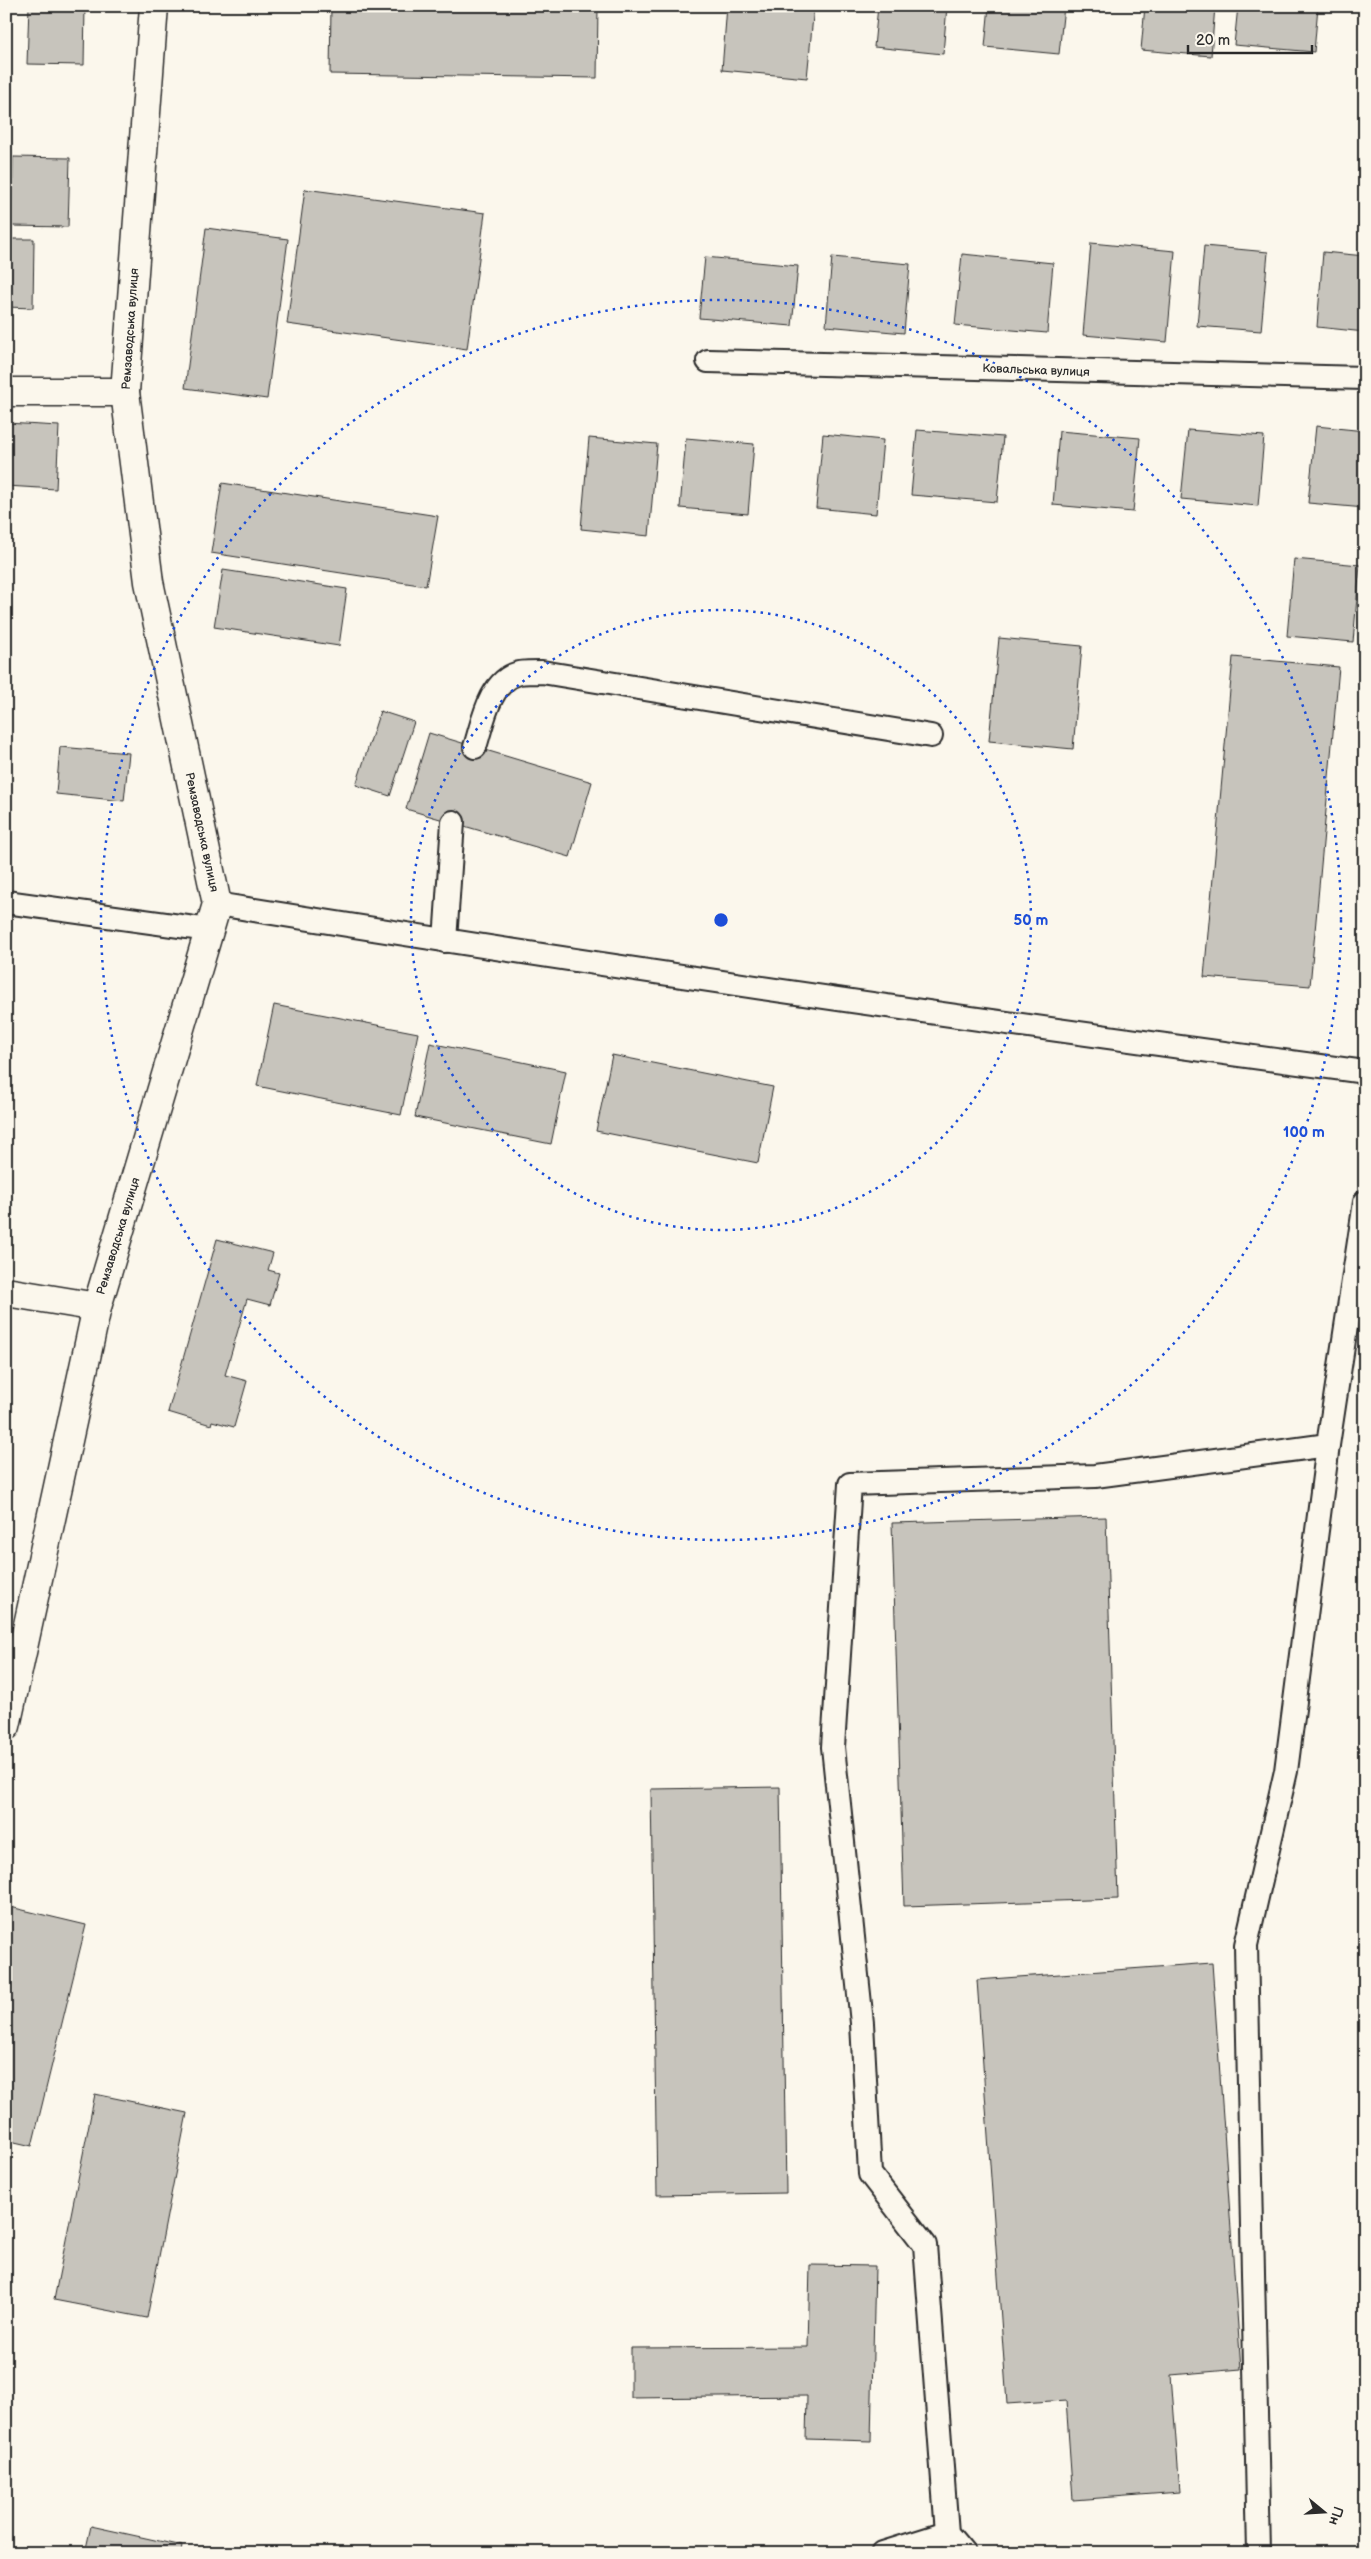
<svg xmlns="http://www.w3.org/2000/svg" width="1371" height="2559" font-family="'Balsamiq Sans',sans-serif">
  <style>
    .building { fill: #c7c4bc; stroke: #2b2b2b }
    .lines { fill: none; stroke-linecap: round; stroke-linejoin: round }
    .lane-casing { stroke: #2b2b2b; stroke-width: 26 }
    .street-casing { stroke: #2b2b2b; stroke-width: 31 }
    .lane { stroke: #fbf7ec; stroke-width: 22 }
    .street { stroke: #fbf7ec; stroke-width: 28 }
    .ring { fill: none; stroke: #1d4ed8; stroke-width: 2.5; stroke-dasharray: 2.5 5 }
    .labels { text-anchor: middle; stroke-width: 5; stroke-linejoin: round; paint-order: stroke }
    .street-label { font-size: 12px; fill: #2b2b2b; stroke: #fbf7ec }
    .centre { fill: #1d4ed8; stroke: #fbf7ec; stroke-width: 2.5 }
    .ring-label { font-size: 15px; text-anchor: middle; font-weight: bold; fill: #1d4ed8; stroke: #fbf7ec; stroke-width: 5; stroke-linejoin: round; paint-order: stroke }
  </style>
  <rect width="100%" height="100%" fill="#fbf7ec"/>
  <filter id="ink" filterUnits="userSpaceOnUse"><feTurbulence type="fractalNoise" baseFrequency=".02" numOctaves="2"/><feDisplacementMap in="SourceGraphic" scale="10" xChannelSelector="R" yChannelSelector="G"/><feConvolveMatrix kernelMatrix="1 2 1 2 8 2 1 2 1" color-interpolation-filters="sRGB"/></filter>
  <g filter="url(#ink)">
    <!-- building -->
    <g class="building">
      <path d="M29,6h56l-1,59 -57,-1z"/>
      <path d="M331,6h267l-1,72 -267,-4z"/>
      <path d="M727,6h87l-7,72 -85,-8z"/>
      <path d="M878,6h69l-4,48 -69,-7z"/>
      <path d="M989,6h75l-5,48 -74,-7z"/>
      <path d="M1145,6h70l-4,50 -70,-6z"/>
      <path d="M1238,6h80l-4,46 -80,-7z"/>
      <path d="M1365,16v38l-4,-1z"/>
      <path d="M13,157l57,1 -2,69 -56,-1z"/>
      <path d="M305,189l180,24 -18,136 -180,-25z"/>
      <path d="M206,228l82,11 -21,160 -82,-11z"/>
      <path d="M6,239h28l-1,69 -27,-1z"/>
      <path d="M1091,243l84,8 -8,91 -84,-7z"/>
      <path d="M1204,246l64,6 -7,79 -64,-5z"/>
      <path d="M1323,252l42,4v76l-48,-5z"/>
      <path d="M962,254l91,9 -6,70 -92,-8z"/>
      <path d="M705,257l93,9 -6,60 -93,-8z"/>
      <path d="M832,257l78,7 -6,69 -78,-7z"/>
      <path d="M6,423l53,3 -3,63 -50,-3z"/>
      <path d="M1316,426l49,5v77l-57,-5z"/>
      <path d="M917,430l86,7 -6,65 -86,-7z"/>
      <path d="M1188,430l76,6 -6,70 -77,-7z"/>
      <path d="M1059,431l81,7 -7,74 -80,-7z"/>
      <path d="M823,434l60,6 -7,74 -60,-6z"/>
      <path d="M589,438l68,6 -8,92 -68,-7z"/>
      <path d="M686,438l68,6 -6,70 -68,-6z"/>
      <path d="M222,483l216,33 -12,70 -215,-33z"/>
      <path d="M1294,559l66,6 -7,77 -66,-6z"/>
      <path d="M223,570l124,19 -8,57 -125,-19z"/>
      <path d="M999,638l83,8 -9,103 -84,-8z"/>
      <path d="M1233,657l106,10 -29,319 -106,-9z"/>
      <path d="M380,711l34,11 -24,74 -34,-11z"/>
      <path d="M429,733l163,49 -22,75 -164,-48z"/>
      <path d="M60,747l69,6 -5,48 -68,-7z"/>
      <path d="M274,1005l144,28 -17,82 -144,-29z"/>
      <path d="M430,1043l136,28 -15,73 -136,-27z"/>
      <path d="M612,1055l161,32 -15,76 -162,-32z"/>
      <path d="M217,1239l56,14 -5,17 11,3 -9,32 -23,-6 -22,76 22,6 -13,46 -22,-6 -1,4 -43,-13z"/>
      <path d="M1106,1517l12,382 -214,7 -12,-383z"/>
      <path d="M780,1787l6,406 -129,2 -6,-406z"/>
      <path d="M6,1906l80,19 -54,221 -26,-6z"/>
      <path d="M1212,1963l29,406 -70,6 9,117 -107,8 -7,-100 -59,4 -30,-424z"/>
      <path d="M95,2094l92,19 -40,205 -93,-18z"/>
      <path d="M810,2265l65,1 -4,175 -65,-2 1,-43 -176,2v-50l177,-1z"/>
      <path d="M91,2526l91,20 -1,7h-96z"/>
    </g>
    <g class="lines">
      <defs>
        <g id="lane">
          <path d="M708,361l657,17"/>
          <path d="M475,747c8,-25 14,-66 44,-74 7,-1 16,-1 23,-1l389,64"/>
          <path d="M6,902l203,28"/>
          <path d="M217,904c382,62 765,117 1148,168"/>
          <path d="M445,941l8,-119"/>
          <path d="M883,2553l64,-20"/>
          <path d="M964,2553l-17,-20 -22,-288 -55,-71 -8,-151 -29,-276 17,-263 245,-8 233,-31"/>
          <path d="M1259,2553l-13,-608 40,-174 42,-326 37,-243"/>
        </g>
        <g id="street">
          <path d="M6,392h119"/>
          <path d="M6,1292l91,15"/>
          <path d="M6,1726l91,-419 120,-403 -68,-322 -24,-190 29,-386"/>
        </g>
      </defs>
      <!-- lane casing -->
      <use href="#lane" class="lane-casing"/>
      <!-- street casing -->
      <use href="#street" class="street-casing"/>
      <!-- lane -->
      <use href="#lane" class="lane"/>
      <!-- street -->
      <use href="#street" class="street"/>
    </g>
  </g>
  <!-- distance rings -->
  <g class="ring">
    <circle cx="721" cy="920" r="310"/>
    <circle cx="721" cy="920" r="620"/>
  </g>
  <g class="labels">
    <!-- street labels -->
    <g class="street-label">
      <text transform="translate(130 329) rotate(-86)" y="4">Ремзаводська вулиця</text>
      <text transform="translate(1036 370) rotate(2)" y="4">Ковальська вулиця</text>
      <text transform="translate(202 832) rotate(78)" y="4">Ремзаводська вулиця</text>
      <text transform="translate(118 1236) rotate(-73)" y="4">Ремзаводська вулиця</text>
    </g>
  </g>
  <circle cx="721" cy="920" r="8" class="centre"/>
  <g class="ring-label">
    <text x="1031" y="925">50 m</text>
    <text x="1304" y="1137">100 m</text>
  </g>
  <!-- margin -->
  <rect width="1371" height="2559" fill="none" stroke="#fbf7ec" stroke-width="25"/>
  <rect x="12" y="12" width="1346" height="2534" fill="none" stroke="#2b2b2b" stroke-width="2" filter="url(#ink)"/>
  <!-- north arrow -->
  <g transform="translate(1324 2512) rotate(108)" stroke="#fbf7ec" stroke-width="4" paint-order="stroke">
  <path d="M0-4L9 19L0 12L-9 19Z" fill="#2b2b2b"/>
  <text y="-8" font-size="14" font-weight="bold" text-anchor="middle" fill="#2b2b2b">Пн</text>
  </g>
  <!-- scale -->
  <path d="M1188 45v8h124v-8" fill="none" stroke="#2b2b2b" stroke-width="2.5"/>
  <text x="1196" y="45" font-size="15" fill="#2b2b2b" stroke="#fbf7ec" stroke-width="4" paint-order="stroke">20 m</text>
</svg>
